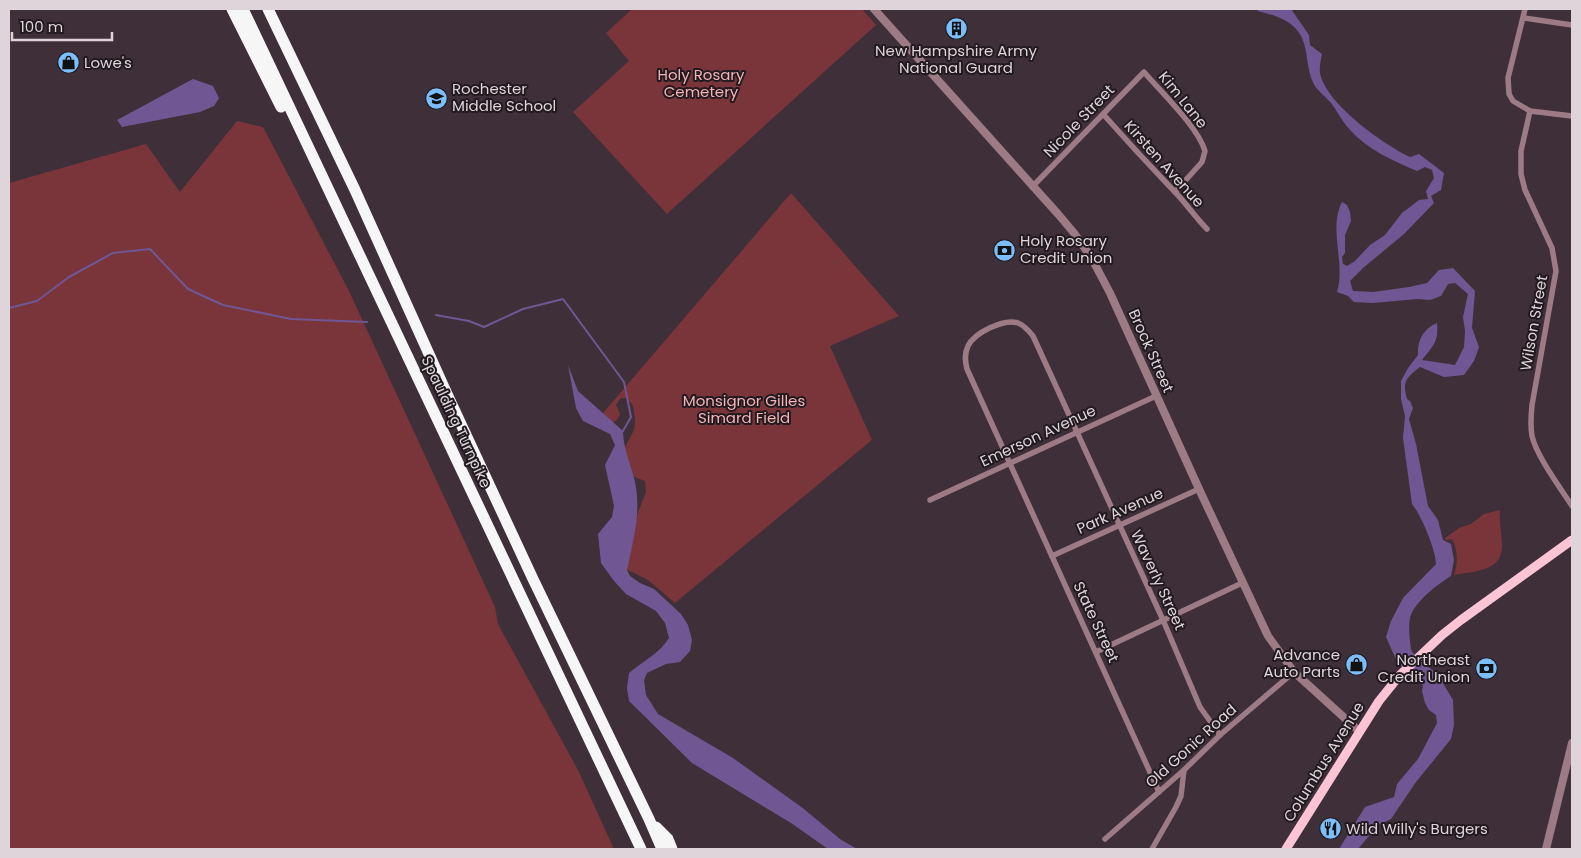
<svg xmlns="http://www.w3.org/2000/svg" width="1581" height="858" font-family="Poppins,sans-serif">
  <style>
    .green { fill: #79353a }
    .water { fill: #715694 }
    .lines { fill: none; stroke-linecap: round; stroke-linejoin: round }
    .stream { stroke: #715694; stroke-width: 2 }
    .minor { stroke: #9d7b85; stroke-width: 5.5 }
    .tertiary { stroke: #9d7b85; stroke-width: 8 }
    .primary { stroke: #fdc4d5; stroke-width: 9 }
    .motorway { stroke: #f6f6f6; stroke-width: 11 }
    .labels { text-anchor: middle; stroke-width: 4; stroke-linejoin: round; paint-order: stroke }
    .poi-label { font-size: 15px; fill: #ded4da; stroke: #211a1f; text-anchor: start }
    .park-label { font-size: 15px; fill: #f5b3b4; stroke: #211a1f }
    .street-label { font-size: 15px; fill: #ded4da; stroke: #211a1f }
  </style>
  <rect width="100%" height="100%" fill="#3f2f39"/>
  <!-- green -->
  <g class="green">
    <path d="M632,9h230l14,16 -209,189 -94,-102 56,-51 -23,-28z"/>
    <path d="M237,121l26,6 85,162 147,318 3,17 80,146 36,79h-605v-666l137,-39 34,48z"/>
    <path d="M791,193l108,123 -69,30 42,94 -197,163 -27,-23 -26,-13 13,-47 11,-28 -1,-11 -13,-5 -10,-16 3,-13 9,-17 1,-8 -1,-12 -2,-6 -6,-6h-4l-2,1 -4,6 4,9 -3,6 -6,3 -13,-4z"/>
    <path d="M1500,510c-1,13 2,24 2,36 0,26 -28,25 -48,29 4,-11 4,-26 -2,-36l-6,1 -1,-2 14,-10 12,-4 13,-10z"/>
  </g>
  <!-- water -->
  <g class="water">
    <path d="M1257,9h34l18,26 1,10 12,9c-1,6 -3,13 -2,19 6,31 63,71 90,84l9,-3 25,19 -3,17 -10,6 3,7 -30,31 -41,34 -13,13 3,10 20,1 36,-5 18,-4 12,-13 14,-2 22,23 -3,37 7,19 -5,14 -10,14 -20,2 -24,-10c-14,11 -18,14 -13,32l3,2 3,7 -4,11 7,25 12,62 10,14 5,20 8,4 3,16 -3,16c-13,8 -37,26 -41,42 -2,10 0,22 1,32 8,12 20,19 31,26l2,9 9,15 1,25 -3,14 -35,43 -25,37 -13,6 -20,24h-19l26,-42 29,-10 3,-13 21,-25 19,-36 -1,-8 -7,-5 -4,-7 -3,-12 1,-5 -3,-6 -22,-16 -12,-27 5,-16 12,-23 33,-34c0,-14 -15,-49 -24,-60l-9,-66 2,-22 -4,-17v-18l7,-13 10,-13c-1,-14 5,-26 19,-32 2,19 -4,23 -15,37l33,5 9,-18 1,-16 -2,-14 5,-23 -13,-11 -7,1 -7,12 -11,4 -12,-1 -45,4 -19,-1 -6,-6 -11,-4c9,-29 -9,-63 5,-90l5,3 3,7 1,9 -6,14v18l-3,4 1,7 4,2 8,-5 15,-16 15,-10 17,-22 17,-13 9,-1 -2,-8 8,-13 -2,-8 -7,-3 -8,4c-23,-10 -49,-21 -66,-40 -8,-8 -13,-19 -20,-28 -5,-6 -12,-11 -16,-17 -6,-10 -7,-22 -9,-34 -4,-28 -24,-35 -48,-41z"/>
    <path d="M193,79l20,7 6,12 -5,8 -14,6 -78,15 -5,-7z"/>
    <path d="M568,365l10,26 45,40c0,22 13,42 14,65 2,25 -5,50 -10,74l3,6 10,7 14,6 27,25 7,11 4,15 -2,11 -10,11 -14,2 -19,9 -3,7 2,15 12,19 75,44 71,51 36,30 17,10h-29l-37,-26 -99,-60 -63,-62 -2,-13 2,-15c13,-11 31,-20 40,-35l-4,-15 -9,-12 -30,-17 -12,-13 -13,-18 -3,-29 14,-17 2,-11 -9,-41 10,-20 -5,-11 -27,-13 -7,-13z"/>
  </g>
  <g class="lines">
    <!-- stream -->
    <g class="stream">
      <path d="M9,308l28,-7 32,-24 44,-24 37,-4 38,40 35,16 68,14 76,3"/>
      <path d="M436,315l33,6 15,6 39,-18 40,-10 61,83 7,35 -8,14"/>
    </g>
    <!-- minor -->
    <g class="minor">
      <path d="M1525,9l-17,69 1,16 4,7 17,10 42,5"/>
      <path d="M1524,18l48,7"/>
      <path d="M1530,111l-9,40v23l4,16 27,58 4,23 -24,134c-1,10 -2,20 0,31 4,19 29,53 40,70"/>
      <path d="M1103,114c23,26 47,52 71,77 12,12 21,26 33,38"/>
      <path d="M1032,187l112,-115c17,20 54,55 61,79l-3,11 -27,30"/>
      <path d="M930,500l226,-104"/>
      <path d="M1052,556l147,-67"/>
      <path d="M1096,652l146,-69"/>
      <path d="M1159,792l-192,-423c-2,-8 -3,-15 1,-23 6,-13 36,-28 50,-23 6,2 11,8 15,13l130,284 37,87 20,28"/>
      <path d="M1105,839l79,-69 36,-35 74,-63"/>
      <path d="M1152,849l24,-42 5,-11 3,-26"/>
    </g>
    <!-- tertiary -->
    <g class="tertiary">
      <path d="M874,9l184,205 16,19 17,24 19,36 89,196 69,147 26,36 66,60"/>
      <path d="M1546,849l26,-106"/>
    </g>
    <!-- primary -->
    <path class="primary" d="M1286,849l93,-148 21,-26 42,-40 19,-15 111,-80"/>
    <!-- motorway -->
    <g class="motorway">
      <path d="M232,9l49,98"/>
      <path d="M243,9l398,840"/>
      <path d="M268,9l87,181 92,204 86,185 116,240 13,30"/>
      <path d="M656,827l12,12 4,10"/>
    </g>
  </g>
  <!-- icons -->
  <defs>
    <symbol id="building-disc" viewBox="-11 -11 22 22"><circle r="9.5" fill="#7cbef9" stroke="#211a1f"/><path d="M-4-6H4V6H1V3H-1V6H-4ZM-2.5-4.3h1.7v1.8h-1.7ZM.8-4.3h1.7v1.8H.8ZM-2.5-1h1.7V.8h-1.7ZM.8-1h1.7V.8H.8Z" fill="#111"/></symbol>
    <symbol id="shop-disc" viewBox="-11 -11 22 22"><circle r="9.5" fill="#7cbef9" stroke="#211a1f"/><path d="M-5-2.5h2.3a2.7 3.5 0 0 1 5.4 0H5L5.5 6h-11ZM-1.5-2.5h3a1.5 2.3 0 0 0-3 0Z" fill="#111"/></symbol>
    <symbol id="school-disc" viewBox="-11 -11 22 22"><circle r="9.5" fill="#7cbef9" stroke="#211a1f"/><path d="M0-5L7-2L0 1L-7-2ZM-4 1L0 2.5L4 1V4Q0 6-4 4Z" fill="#111"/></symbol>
    <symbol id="bank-disc" viewBox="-11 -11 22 22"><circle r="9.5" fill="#7cbef9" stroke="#211a1f"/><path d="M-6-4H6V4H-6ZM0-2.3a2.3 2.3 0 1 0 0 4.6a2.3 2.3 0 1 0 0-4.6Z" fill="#111"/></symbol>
    <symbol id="restaurant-disc" viewBox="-11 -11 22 22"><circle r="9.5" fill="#7cbef9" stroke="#211a1f"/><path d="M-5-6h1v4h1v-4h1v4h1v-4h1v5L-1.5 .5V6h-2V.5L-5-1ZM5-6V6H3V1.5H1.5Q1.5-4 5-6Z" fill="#111"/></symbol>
  </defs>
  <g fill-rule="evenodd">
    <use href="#building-disc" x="944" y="16" width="25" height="25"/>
    <use href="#shop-disc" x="56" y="50" width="25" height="25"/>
    <use href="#school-disc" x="424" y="86" width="25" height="25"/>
    <use href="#bank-disc" x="992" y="238" width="25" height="25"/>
    <use href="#shop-disc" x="1344" y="652" width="25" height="25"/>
    <use href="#bank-disc" x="1474" y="656" width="25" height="25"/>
    <use href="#restaurant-disc" x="1318" y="816" width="25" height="25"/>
  </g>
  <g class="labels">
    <!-- poi labels -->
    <g class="poi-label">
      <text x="956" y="56" text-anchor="middle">New Hampshire Army<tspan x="956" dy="17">National Guard</tspan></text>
      <text x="84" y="68">Lowe's</text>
      <text x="452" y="94">Rochester<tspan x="452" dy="17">Middle School</tspan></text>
      <text x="1020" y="246">Holy Rosary<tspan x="1020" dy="17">Credit Union</tspan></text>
      <text x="1340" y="660" text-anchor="end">Advance<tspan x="1340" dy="17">Auto Parts</tspan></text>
      <text x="1470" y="665" text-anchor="end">Northeast<tspan x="1470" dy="17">Credit Union</tspan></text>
      <text x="1346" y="834">Wild Willy's Burgers</text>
    </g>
    <!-- park labels -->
    <g class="park-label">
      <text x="701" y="80">Holy Rosary<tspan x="701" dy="17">Cemetery</tspan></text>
      <text x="744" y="406">Monsignor Gilles<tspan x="744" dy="17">Simard Field</tspan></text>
    </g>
    <!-- street labels -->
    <g class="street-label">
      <text transform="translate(1183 100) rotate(51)" y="5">Kim Lane</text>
      <text transform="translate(1079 121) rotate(-46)" y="5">Nicole Street</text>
      <text transform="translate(1164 164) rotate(48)" y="5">Kirsten Avenue</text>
      <text transform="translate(1534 323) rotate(-80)" y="5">Wilson Street</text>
      <text transform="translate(1151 351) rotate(66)" y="5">Brock Street</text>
      <text transform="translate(456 422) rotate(65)" y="5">Spaulding Turnpike</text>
      <text transform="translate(1038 436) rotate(-25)" y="5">Emerson Avenue</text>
      <text transform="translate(1120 511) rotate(-24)" y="5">Park Avenue</text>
      <text transform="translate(1158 580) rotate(65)" y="5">Waverly Street</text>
      <text transform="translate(1096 622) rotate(65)" y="5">State Street</text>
      <text transform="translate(1191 746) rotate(-42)" y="5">Old Gonic Road</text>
      <text transform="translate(1324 762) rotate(-58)" y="5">Columbus Avenue</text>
    </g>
  </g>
  <!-- border -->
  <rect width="1581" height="858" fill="none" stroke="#ded4da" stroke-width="20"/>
  <!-- scale -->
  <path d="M12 32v8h100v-8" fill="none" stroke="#ded4da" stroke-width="2.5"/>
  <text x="20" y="32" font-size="15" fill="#ded4da" stroke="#211a1f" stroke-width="4" paint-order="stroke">100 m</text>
</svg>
